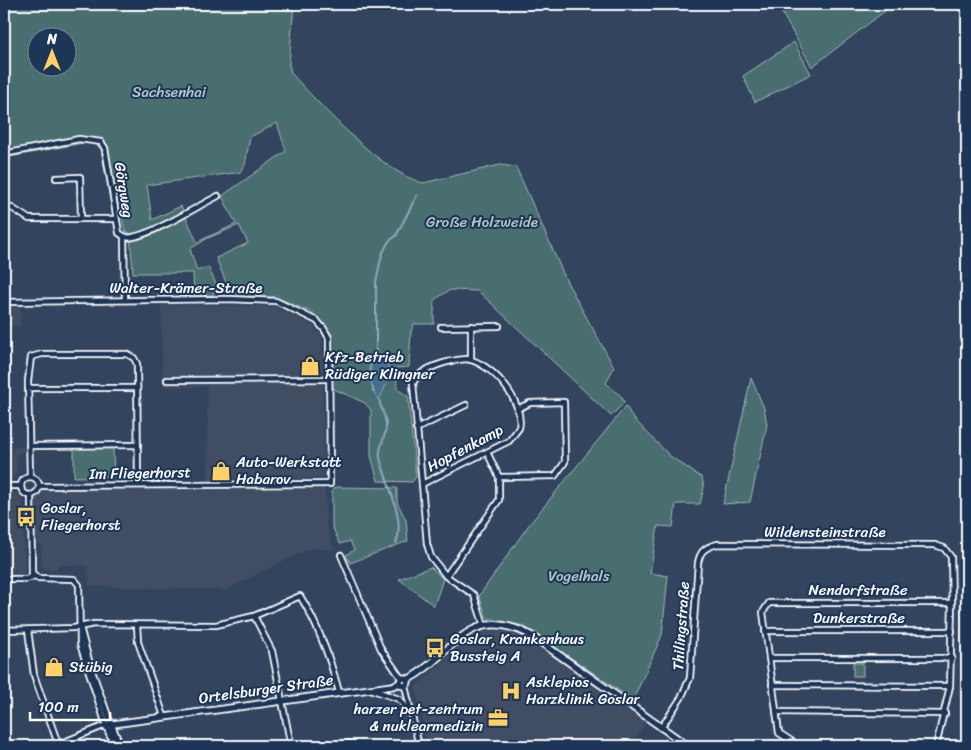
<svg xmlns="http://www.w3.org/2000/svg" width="971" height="750" font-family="Sriracha,sans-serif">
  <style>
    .built { fill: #414e63 }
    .green { fill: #4a6e70; stroke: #a4b6b8; fill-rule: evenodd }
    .water { fill: #456d8d; stroke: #8fa7bb }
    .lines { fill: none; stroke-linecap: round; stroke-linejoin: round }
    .stream { stroke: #8fa7bb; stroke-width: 2 }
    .minor-casing { stroke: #fff; stroke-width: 8 }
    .tertiary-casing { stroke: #fff; stroke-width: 9 }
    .minor { stroke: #1d3557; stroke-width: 4.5 }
    .tertiary { stroke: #1d3557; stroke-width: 5.5 }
    .labels { text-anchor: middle; stroke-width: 4; stroke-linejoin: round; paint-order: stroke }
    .park-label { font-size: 15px; fill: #b7c5c6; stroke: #1d3557 }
    .street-label { font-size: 15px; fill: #fff; stroke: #1d3557 }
    .poi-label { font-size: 15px; fill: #fff; stroke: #1d3557; text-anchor: start }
  </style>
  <rect width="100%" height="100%" fill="#32445e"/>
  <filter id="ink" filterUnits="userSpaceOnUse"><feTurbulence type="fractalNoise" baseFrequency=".02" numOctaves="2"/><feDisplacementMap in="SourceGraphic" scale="10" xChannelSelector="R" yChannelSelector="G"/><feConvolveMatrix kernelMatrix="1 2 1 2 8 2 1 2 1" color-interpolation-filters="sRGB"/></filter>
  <g filter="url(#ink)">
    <!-- built -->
    <g class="built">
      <path d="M21,305v21l-17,1v-21z"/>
      <path d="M161,305l112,1 39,19 10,12 2,141 -116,2 -1,-93h-44z"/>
      <path d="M24,447v5l-7,2v19l-3,2v4h-10v-31z"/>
      <path d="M325,487l1,36 8,27 -23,-2 -86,42 -136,-4 -2,-20 -29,-1 -1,4h-13l-3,-5 1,-17 -8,-8v-41l7,-9z"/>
      <path d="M4,491l14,3 5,8 2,75h-21z"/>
      <path d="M500,628l24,6 11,7 111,81 -15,24h-205l-3,-24 -8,-35 33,-29 15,-17 20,-12z"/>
    </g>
    <!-- green -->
    <g class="green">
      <path d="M4,4h290l-5,60 2,9c29,32 91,100 132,110l77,-18 16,2 51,115 47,85 -8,16 16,14 2,6 -13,13 -133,-125 -28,-1 -16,10v24h-20l-3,8 -2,35 -13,1 1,21 11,7 8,81 -4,5 -34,-1 -7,-25v-46l-6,-7 -31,-14 -3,-6 1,-48 -12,-16 -9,-7 -36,-15h-43l-16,-39 32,-15 -9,-18 -31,13 -18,11 7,22 11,-4 9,19 -4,9 -19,1 -1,-23h-60l-3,-40 -5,-2 -5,-23 -8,1 -11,-59 -5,-7 -8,-1 -84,16zM38,38h30v30h-30zM277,123l9,28 -64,45 14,28 -39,18 -16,-36 -29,14 -5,-35 94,-13 4,-7 5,-28zM387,362l-14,30 -4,-26z"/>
      <path d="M777,4h117l-82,63z"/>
      <path d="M794,42l17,32 -56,28 -12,-26z"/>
      <path d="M751,378l13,30 3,17 -17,77 -27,2z"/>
      <path d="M626,406l6,11 38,39 32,22 2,9 -4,17h-24l-3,23 -15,-1 -8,47 18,3 -6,59 -29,65 -109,-74 -37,-8 -8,-22 49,-70z"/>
      <path d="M74,448h39l1,28 -40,1z"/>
      <path d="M336,487l61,1v14l9,18 2,21 -58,22 -4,-8 8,-5 -4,-9 -10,3 -8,-18v-36z"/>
      <path d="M431,567l12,12 -9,27 -35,-27z"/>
      <rect x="853" y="663" width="10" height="13"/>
    </g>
    <!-- water -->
    <path class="water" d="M378,355l9,7 3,14 -11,24c-9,-12 -11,-31 -5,-44z"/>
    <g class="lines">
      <!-- stream -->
      <g class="stream">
        <path d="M376,357v-75l6,-28 7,-13 7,-5 21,-41"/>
        <path d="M379,399c1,10 8,17 7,29 -1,10 -8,20 -6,30 6,25 26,61 16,85"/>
      </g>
      <defs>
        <g id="minor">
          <path d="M4,154l75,-15 22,3 4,6 14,85c4,3 9,6 14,4 22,-4 63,-30 85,-41"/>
          <path d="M56,178l24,-1 1,42"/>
          <path d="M4,209l8,-1 17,11h86"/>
          <path d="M124,237l1,63"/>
          <path d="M4,302l225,-3 47,2 41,20 7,8 5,9 1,146 -291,2"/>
          <path d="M471,326v34"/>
          <path d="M441,327l58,-1"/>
          <path d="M467,359c25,4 58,43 52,69l-10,13 -87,43 -9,-101c7,-16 38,-23 54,-24z"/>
          <path d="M167,380l162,-1"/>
          <path d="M28,388h109"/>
          <path d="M416,429l50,-24"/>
          <path d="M29,446l109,-1"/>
          <path d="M30,477l-2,-96 3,-24 11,-3h85l7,4 3,6 1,121"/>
          <path d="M499,477l56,-1 10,-14 -1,-60 -34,1 -13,6"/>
          <circle cx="30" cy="486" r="9"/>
          <path d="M422,484l5,60 4,13 15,19 28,19 10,31"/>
          <path d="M4,486h17"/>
          <path d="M31,495l1,78 6,5 36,1 5,6 1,59 26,81 -52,21"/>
          <path d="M341,555l40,94 20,29"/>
          <path d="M446,576l53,-76v-23l-12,-25"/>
          <path d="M4,579h22l9,-3"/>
          <path d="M254,616l18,35 19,95"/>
          <path d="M137,625l1,17 26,74"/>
          <path d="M80,627l11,41 20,56"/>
          <path d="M4,630l70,-2 20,-4 122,1 38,-9 46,-20c19,30 30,62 39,96"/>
          <path d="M28,630l6,45 24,69"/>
          <path d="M765,631h187"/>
          <path d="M769,658h183"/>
          <path d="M772,685l178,1"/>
          <path d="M405,686l14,60"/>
          <path d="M373,690l26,9 11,13"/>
          <path d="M776,712l169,2"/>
          <path d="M661,728l20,-30 9,-20 8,-115c2,-12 7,-16 20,-19l217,1 9,3 7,9 1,46 -2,83 -14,60"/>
          <path d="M349,744l1,2"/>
          <path d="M799,746l-20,-13 -16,-121 6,-9h183"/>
        </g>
        <g id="tertiary">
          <circle cx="404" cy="682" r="4"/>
          <path d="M407,680c47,-24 60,-79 125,-44l156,110"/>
          <path d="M111,724l9,22"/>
          <path d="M115,746l-9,-21 286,-39 8,-3"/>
        </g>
      </defs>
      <!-- minor casing -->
      <use href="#minor" class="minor-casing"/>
      <!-- tertiary casing -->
      <use href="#tertiary" class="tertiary-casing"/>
      <!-- minor -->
      <use href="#minor" class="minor"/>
      <!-- tertiary -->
      <use href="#tertiary" class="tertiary"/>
    </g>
  </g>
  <!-- icons -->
  <defs>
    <symbol id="shop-bare" viewBox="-9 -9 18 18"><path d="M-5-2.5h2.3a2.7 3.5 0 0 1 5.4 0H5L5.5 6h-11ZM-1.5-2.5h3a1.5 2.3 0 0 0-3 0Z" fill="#ffd166" stroke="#1d3557" stroke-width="2.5" paint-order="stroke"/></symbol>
    <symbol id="bus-bare" viewBox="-9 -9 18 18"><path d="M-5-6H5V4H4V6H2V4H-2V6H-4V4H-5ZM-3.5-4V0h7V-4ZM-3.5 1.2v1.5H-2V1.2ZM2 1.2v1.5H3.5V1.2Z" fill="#ffd166" stroke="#1d3557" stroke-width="2.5" paint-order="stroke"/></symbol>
    <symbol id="hospital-bare" viewBox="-9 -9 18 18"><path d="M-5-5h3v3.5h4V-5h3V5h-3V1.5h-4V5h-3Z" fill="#ffd166" stroke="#1d3557" stroke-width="2.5" paint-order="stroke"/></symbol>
    <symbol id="office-bare" viewBox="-9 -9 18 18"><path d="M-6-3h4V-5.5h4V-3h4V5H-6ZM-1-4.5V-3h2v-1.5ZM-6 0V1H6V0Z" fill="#ffd166" stroke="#1d3557" stroke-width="2.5" paint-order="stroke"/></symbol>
  </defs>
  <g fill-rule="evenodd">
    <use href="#shop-bare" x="296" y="352" width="28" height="28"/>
    <use href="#shop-bare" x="207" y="457" width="28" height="28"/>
    <use href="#bus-bare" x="12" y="503" width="28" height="28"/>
    <use href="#bus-bare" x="421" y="634" width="28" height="28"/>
    <use href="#shop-bare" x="40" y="653" width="28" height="28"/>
    <use href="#hospital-bare" x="497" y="677" width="28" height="28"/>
    <use href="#office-bare" x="484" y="704" width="28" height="28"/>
  </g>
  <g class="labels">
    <!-- park labels -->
    <g class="park-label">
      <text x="169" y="97">Sachsenhai</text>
      <text x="482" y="227">Große Holzweide</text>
      <text x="579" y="581">Vogelhals</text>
    </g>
    <!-- street labels -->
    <g class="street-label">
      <text transform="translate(124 190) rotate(81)" y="5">Görgweg</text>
      <text x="186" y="293">Walter-Krämer-Straße</text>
      <text transform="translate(465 448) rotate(-28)" y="5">Hopfenkamp</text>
      <text transform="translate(140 473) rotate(-1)" y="5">Im Fliegerhorst</text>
      <text x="825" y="537">Wildensteinstraße</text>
      <text x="858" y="595">Nendorfstraße</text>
      <text x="859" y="623">Dunkerstraße</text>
      <text transform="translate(681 626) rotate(-86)" y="5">Thilingstraße</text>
      <text transform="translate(266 689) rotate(-8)" y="5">Ortelsburger Straße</text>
    </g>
    <!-- poi labels -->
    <g class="poi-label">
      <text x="325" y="362">Kfz-Betrieb<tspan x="325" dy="17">Rüdiger Klingner</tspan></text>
      <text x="236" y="467">Auto-Werkstatt<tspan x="236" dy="17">Habarov</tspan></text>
      <text x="41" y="513">Goslar,<tspan x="41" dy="17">Fliegerhorst</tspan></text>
      <text x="450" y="644">Goslar, Krankenhaus<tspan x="450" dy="17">Bussteig A</tspan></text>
      <text x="69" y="672">Stübig</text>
      <text x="526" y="687">Asklepios<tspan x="526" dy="17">Harzklinik Goslar</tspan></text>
      <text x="483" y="714" text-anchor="end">harzer pet-zentrum<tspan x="483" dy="17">&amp; nuklearmedizin</tspan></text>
    </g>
  </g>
  <!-- margin -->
  <rect width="971" height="750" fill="none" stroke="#1d3557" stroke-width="20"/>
  <rect x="10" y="10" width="951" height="730" fill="none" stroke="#fff" stroke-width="2" filter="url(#ink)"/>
  <!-- north arrow -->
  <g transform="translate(52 52)"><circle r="24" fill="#1d3557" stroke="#77869a"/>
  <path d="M0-4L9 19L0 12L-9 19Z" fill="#ffd166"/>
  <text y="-8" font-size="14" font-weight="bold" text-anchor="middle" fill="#ffffff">N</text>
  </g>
  <!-- scale -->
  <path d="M30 712v8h80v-8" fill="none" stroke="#ffffff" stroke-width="2.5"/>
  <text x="38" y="712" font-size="15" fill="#ffffff" stroke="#1d3557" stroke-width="4" paint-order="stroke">100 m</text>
</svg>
